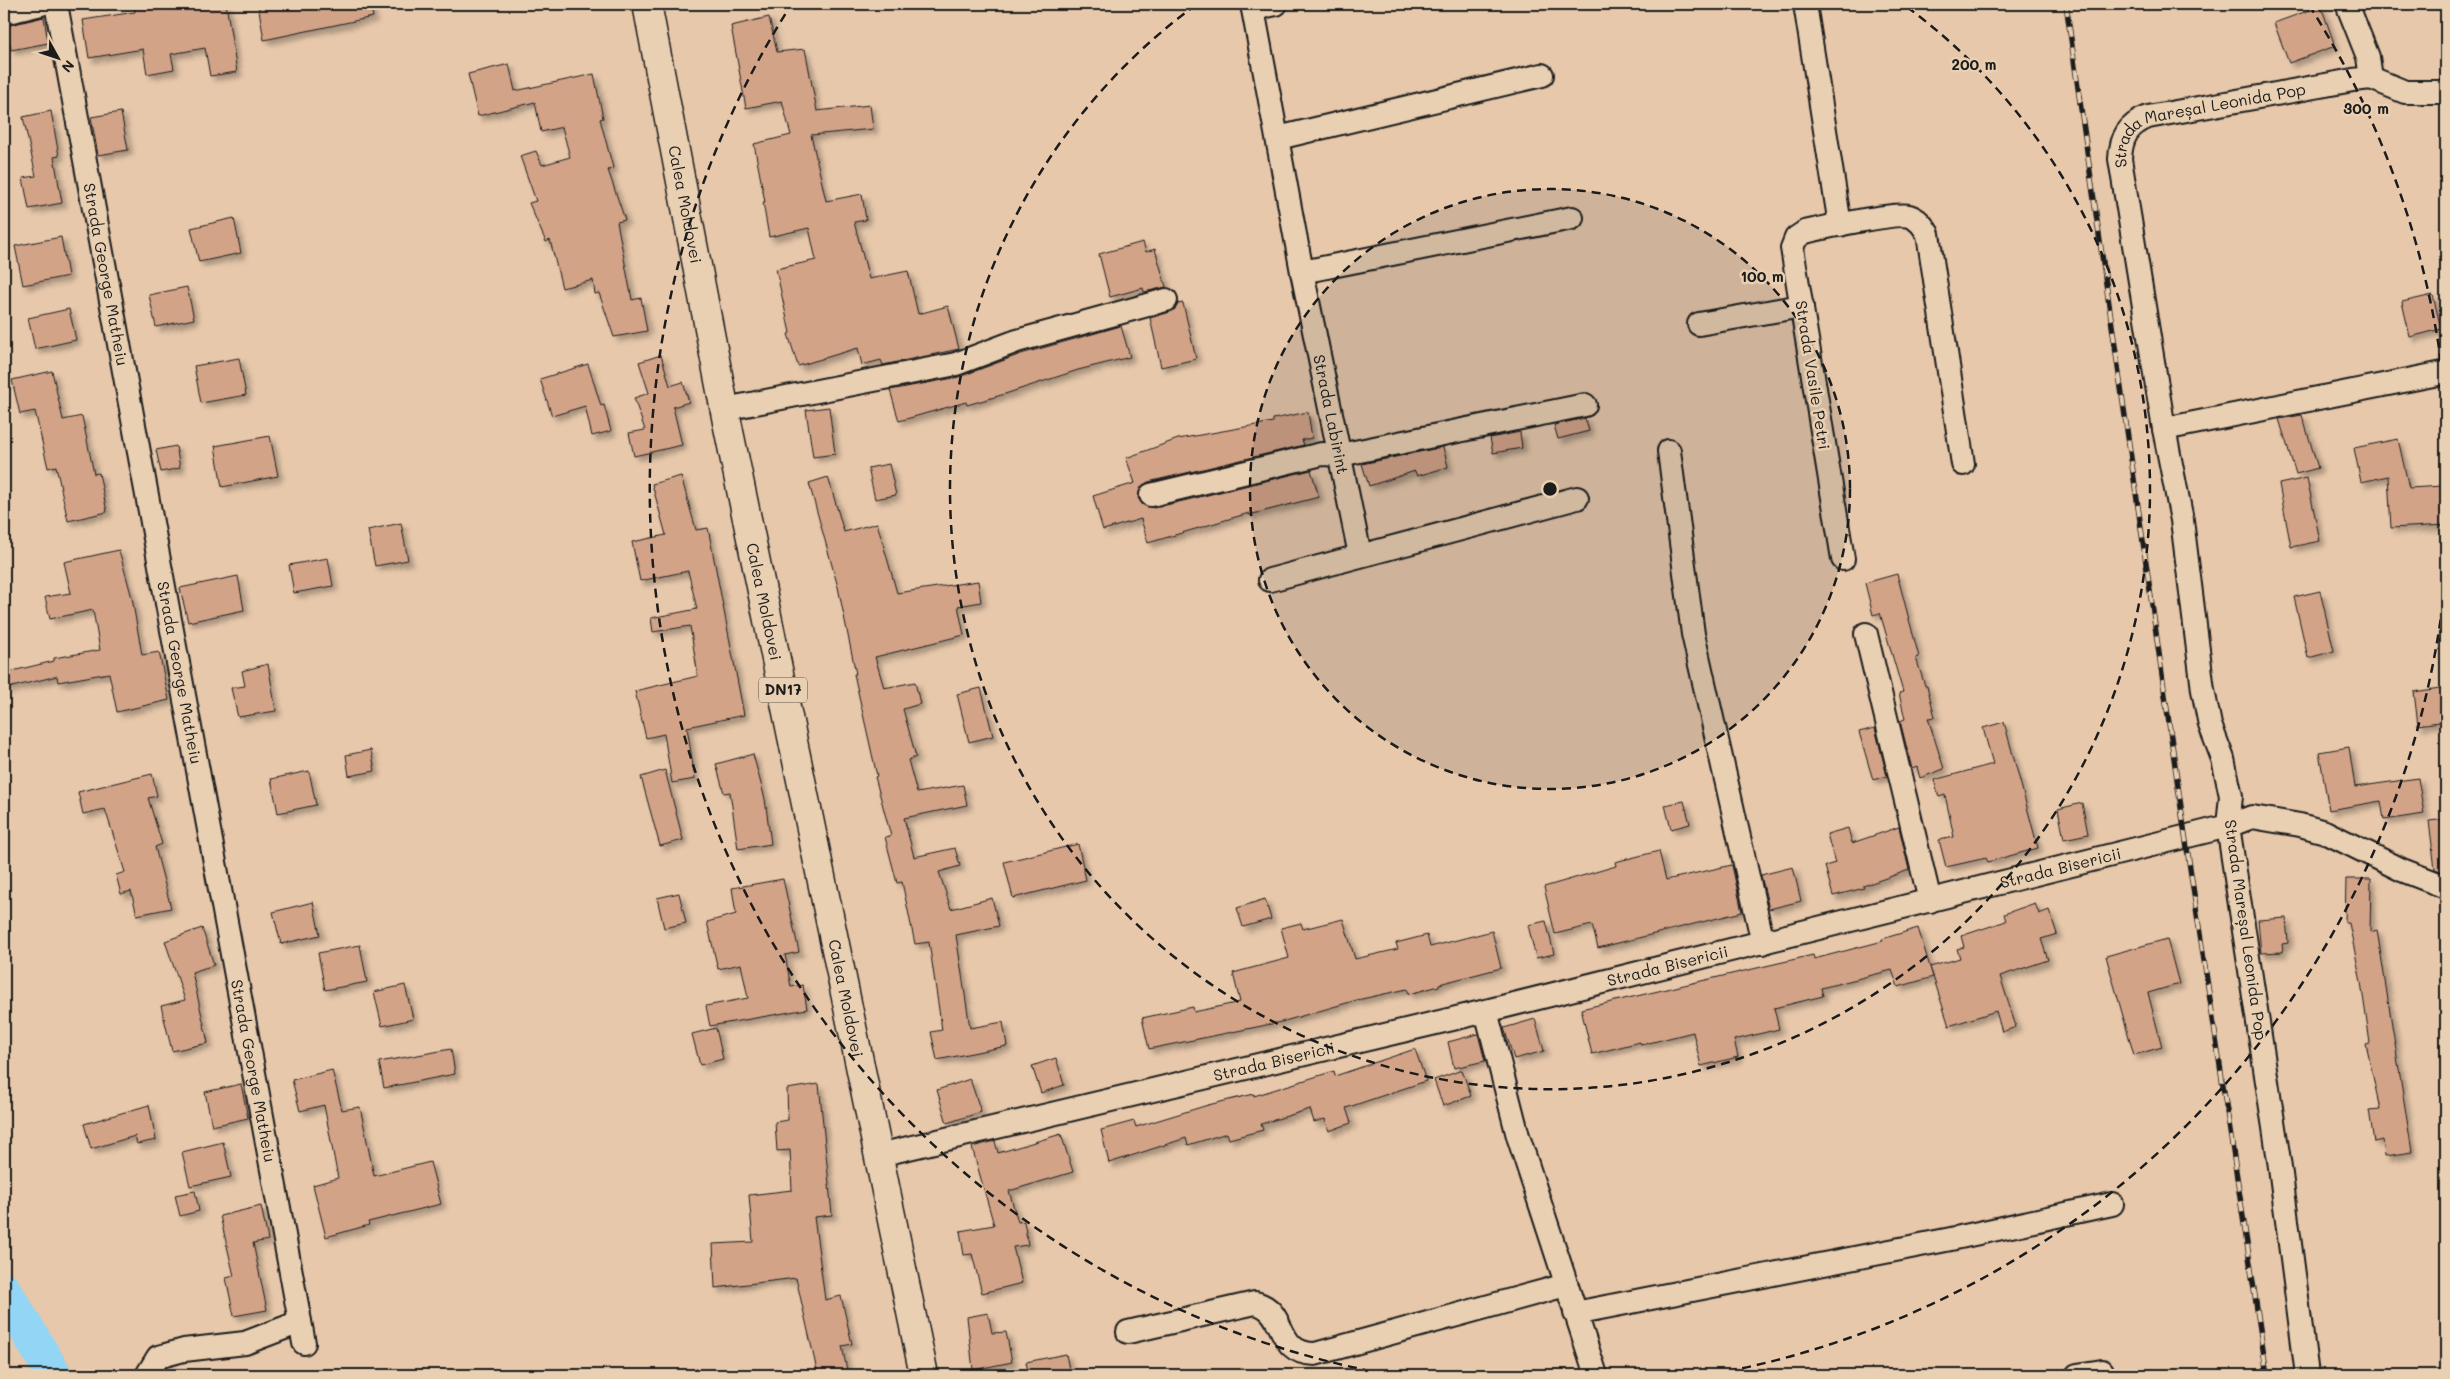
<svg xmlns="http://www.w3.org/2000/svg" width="2450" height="1379" font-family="Mali,sans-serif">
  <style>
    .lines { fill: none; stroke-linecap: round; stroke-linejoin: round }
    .river { stroke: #93d5f5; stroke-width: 36 }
    .building { fill: #d3a388; stroke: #1c1c1c; filter: url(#shadow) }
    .minor-casing { stroke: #1c1c1c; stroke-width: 26 }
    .highway-casing { stroke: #1c1c1c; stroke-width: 31 }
    .minor { stroke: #ead0b2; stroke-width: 22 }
    .highway { stroke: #ead0b2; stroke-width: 28 }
    .rail-casing { stroke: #1c1c1c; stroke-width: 5.5 }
    .rail { stroke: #ead0b2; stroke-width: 4; stroke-dasharray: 11; stroke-linecap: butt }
    .ring { fill: none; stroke: #1c1c1c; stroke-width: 2.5; stroke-dasharray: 9 6 }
    .labels { text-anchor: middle; stroke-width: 5; stroke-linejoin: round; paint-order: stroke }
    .shield { fill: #ead0b2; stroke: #5a5249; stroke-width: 1 }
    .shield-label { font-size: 15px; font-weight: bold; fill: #1c1c1c }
    .street-label { font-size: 16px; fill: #1c1c1c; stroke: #ead0b2 }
    .centre { fill: #1c1c1c; stroke: #ead0b2; stroke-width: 2.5 }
    .ring-label { font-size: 15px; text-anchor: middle; font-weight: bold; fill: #1c1c1c; stroke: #ead0b2; stroke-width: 5; stroke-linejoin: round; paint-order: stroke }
  </style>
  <defs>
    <filter id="shadow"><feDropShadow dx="4.5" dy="4.5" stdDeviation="2.5" flood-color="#0004"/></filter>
  </defs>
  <rect width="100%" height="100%" fill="#e7c8ab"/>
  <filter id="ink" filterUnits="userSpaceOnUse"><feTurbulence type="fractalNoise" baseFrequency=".02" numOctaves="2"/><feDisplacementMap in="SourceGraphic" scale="10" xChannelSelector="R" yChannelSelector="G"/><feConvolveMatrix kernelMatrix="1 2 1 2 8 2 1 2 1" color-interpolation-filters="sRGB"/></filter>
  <g filter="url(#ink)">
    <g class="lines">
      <!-- river -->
      <path class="river" d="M4,1291l50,84"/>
    </g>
    <!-- building -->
    <g class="building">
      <path d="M134,4h21l1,6 37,-6h33l11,68 -27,4 -5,-28 -34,6 3,15 -27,5 -4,-25 -54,9 -6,-38 52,-8z"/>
      <path d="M258,4h112l3,13 -109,23z"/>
      <path d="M2321,6l14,40 -46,17 -15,-40z"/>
      <path d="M44,17l4,26 -37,7 -5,-24z"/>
      <path d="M769,17l8,35 28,-3 12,62 53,-6 3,24 -62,6 15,66 36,-7 4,26 -12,2 15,57 39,-8 10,43 30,-8 11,43 -76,16 -2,-5 -19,5 -4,-17 -60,18 -10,-32 2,-1 -14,-64 40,-9 -7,-32 -40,9 -6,-35h2l-11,-58 37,-9 -9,-34 -36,7 -15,-82z"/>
      <path d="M509,64l6,27 79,-17 9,44 -3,1 13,49 -5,2 17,50 -8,2 15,78 9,-2 6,33 -33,6 -15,-44 -4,1 -2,-14 -31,8 -12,-48 -4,2 -17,-39 7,-2 -16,-45 16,-5 6,14 28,-8 -8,-30 -21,5 -6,-30 -57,14 -10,-42z"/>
      <path d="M51,111l8,45 -5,1 8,46 -33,6 -6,-31 13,-2 -13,-59z"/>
      <path d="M121,112l7,38 -30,5 -7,-38z"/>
      <path d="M234,218l7,35 -42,9 -8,-34z"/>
      <path d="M61,237l7,39 -45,9 -8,-39z"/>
      <path d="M1143,242l3,10 9,-3 11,38 -22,5 -1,-4 -33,9 -11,-43z"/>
      <path d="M187,287l7,32 -38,8 -7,-32z"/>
      <path d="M2433,295l8,34 -31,8 -8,-35z"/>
      <path d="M1183,303l13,56 -35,8 -11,-49 20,-6 8,-8z"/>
      <path d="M69,309l7,31 -41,9 -7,-31z"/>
      <path d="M1121,326l9,31 -52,13 -73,24 -38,11 -1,-3 -67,19 -9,-31 69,-13 62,-23z"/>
      <path d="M661,355l9,31 13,-4 6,20 -16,5 9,38 -48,11 -5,-23 16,-3 -11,-32 15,-5 -10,-31z"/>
      <path d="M239,358l7,37 -45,8 -7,-37z"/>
      <path d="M588,364l13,42 3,-1 7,26 -19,5 -7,-30 -33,10 -12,-37z"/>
      <path d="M52,371l11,49 19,-4 12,58 5,-1 8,39 -39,9 -12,-55 -8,2 -13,-57 -15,3 -8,-34z"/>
      <path d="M829,407l6,47 -22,3 -7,-47z"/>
      <path d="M1308,412l4,26 -10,2 2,5 -156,37 -6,4 -4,12 4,6 12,4 157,-38 8,27 -70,18v-2l-101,30 -7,-24 -38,11 -10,-34 42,-13 -9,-25 52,-19 95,-17v-3z"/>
      <path d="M2302,415l16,53 -22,6 -17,-55z"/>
      <path d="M1585,418l4,13 -31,8 -4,-14z"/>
      <path d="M1520,432l2,16 -29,5 -3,-15z"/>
      <path d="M270,436l8,40 -56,11 -7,-41z"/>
      <path d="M2398,439l11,49 34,-2 3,39 -55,3 -3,-52 -27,6 -7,-34z"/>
      <path d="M176,446l4,22 -19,4 -5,-22z"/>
      <path d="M1443,447l5,20 -31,9 -2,-5 -46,15 -7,-22z"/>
      <path d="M889,464l7,31 -21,4 -7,-31z"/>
      <path d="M681,476l15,54 12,-2 36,187 -57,12 8,52 -23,4 -8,-49 -18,4 -11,-47 63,-15 -8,-50 -37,6 -2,-14 46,-9 -9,-38 -48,10 -8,-39 34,-7 -14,-51z"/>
      <path d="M828,477l16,55 33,-9 20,70 81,-12 3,21 -23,4 6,29 -89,22 9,31 31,-6 5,22 -17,5 13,48 -8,3 9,33 46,-8 4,20 -63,13 10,39 41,-9 5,18 -21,6 12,37 41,-11 7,28 -43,9 14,93 33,-6 4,24 -70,14 -6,-28 11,-2 -13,-88 -14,2 -13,-62 -5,1 -12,-46 6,-1 -16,-59 2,-1 -23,-102h2l-18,-87 -29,-104z"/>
      <path d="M2307,478l13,63 -29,6 -12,-63z"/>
      <path d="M401,523l7,37 -33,6 -7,-36z"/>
      <path d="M119,550l13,48 10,57 17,-3 10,48 -52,12 -8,-39 -51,9 -1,-6 -53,13v-16l50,-12v-3l46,-8 -7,-40 -43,9 -5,-22 26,-4 -7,-31z"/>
      <path d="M328,558l5,28 -39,7 -5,-28z"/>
      <path d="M1897,574l22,83 -3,1 9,28h2l8,31 -7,1 16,51 -24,9 -3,-11 -5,2 -12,-48 5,-2 -6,-26 4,-1 -23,-79 -7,2 -8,-32z"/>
      <path d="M238,576l6,34 -56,12 -8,-34z"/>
      <path d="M2320,591l14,60 -26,7 -14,-61z"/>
      <path d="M268,664l8,47 -38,6 -7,-29 14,-2 -3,-15z"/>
      <path d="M2446,687v34l-28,4 -4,-33z"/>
      <path d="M981,688l12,48 -24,6 -12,-48z"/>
      <path d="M2004,722l34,126 -50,14 -2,-4 -40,9 -7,-27 15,-3 -9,-42 -6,2 -5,-17 59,-16 -10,-36z"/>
      <path d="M1875,728l12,48 -14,4 -14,-48z"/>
      <path d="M2349,747l6,40 63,-9 6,36 -40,6 -3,-19 -52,9 -10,-58z"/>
      <path d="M371,750l4,21 -26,5 -3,-21z"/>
      <path d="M753,754l12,45 6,45 -33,5 -8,-57 -6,1 -8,-29z"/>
      <path d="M665,770l18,70 -23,6 -19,-69z"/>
      <path d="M309,771l7,34 -38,8 -7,-34z"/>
      <path d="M152,774l5,22 -9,2 14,46 -7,3 16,61 -34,7 -6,-24 -10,3 -5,-19 9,-3 -20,-63 -22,5 -5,-22z"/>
      <path d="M1684,801l6,23 -19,5 -6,-24z"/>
      <path d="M2082,803l6,31 -24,5 -6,-30z"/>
      <path d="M2446,819v54l-11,-4 -6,-48z"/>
      <path d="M1899,827l10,43 -46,16 1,2 -31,8 -8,-30 10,-3 -8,-29 21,-6 4,15z"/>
      <path d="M1078,844l8,36 -73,18 -9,-36z"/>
      <path d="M1659,851l7,29 66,-15 10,47 -144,36 -6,-23 -37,9 -11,-47 72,-21 -1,-4z"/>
      <path d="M1793,867l8,34 -32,8 -8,-34z"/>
      <path d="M783,879l16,73 -14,3 6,32 12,-2 4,24 -97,17 -4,-20 42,-8 -7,-34 -23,5 -11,-47 29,-8 -4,-26z"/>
      <path d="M2346,879h25l-1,53 7,-2 35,222 -27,4 -2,-16 -9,2 -5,-32 11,-1 -14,-65 4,-1 -9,-61 -12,-59h-4z"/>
      <path d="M679,893l7,30 -22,5 -7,-30z"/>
      <path d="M1265,899l6,20 -28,8 -6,-19z"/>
      <path d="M313,902l7,33 -39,9 -8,-32z"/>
      <path d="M2035,903l4,11 10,-4 8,24 -16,5 7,21 -48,16 16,51 -14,5 -6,-21 -47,15 -19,-59 30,-9 -3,-9 7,-2 -3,-11 45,-15 -2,-7z"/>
      <path d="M2286,918l2,25 -6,1 1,8 -22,1 -3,-33z"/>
      <path d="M1343,919l12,40 43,-10 -2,-6 31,-8 3,12 62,-16 9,37 -62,16v2l-30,8 -2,-5 -50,11 -76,22 -132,27 -7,-31 51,-11 1,5 46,-10 -7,-29 56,-15 -8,-30 20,-5 2,6z"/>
      <path d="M1546,921l8,33 -18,4 -8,-33z"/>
      <path d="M202,928l12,37 -22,7 16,71 -36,8 -11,-45 24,-6 -20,-59z"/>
      <path d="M1918,928l15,49 -35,10 -6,-17 -71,18 2,8 -49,12 5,21 -45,11 4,17 -37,9 -8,-34 -52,13 -1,-3 -48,12 -11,-45 232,-54 1,4 69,-18 -1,-2z"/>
      <path d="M2167,939l12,45 -31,9 14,54 -28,8 -28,-99z"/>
      <path d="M360,945l7,37 -42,8 -7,-37z"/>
      <path d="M405,985l8,34 -31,7 -8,-34z"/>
      <path d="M1535,1019l9,32 -30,8 -10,-31z"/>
      <path d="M716,1028l7,31 -23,6 -8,-31z"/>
      <path d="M1478,1034l7,27 -31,7 -6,-26z"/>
      <path d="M451,1049l4,25 -71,14 -5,-26z"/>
      <path d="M1415,1049l11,32 -80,27 5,15 -22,8 -4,-12 -11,3 -4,-13 -49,15 2,6 -34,9 -2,-6 -39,12 -2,-7 -77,25 -8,-33 33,-9 2,6 72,-22 46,-11v2l80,-25 1,5z"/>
      <path d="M1056,1058l8,27 -23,8 -9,-27z"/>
      <path d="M332,1070l10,40 18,-3 14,69 56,-14 11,42 -73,18 1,3 -43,12 -13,-52 25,-7 -14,-73 -24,6 -8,-31z"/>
      <path d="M1462,1070l9,26 -28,10 -9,-26z"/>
      <path d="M970,1079l11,33 -34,11 -10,-33z"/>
      <path d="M241,1084l7,34 -36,8 -7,-34z"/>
      <path d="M819,1084l13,131 -18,2 11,83 16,-4 11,48 -10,2 6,29h-30l-22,-97 -81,10 -2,-44 40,-2 -4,-47 43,-5 -2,-40 -13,1 -2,-29 13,-2 -1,-31z"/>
      <path d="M149,1105l7,35 -19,4 -2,-8 -44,13 -7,-25z"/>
      <path d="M1061,1134l12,38 -64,19 9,31 6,-1 4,24 -15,2 9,36 -40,10 -10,-39 -8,1 -4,-24 34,-6 -22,-78 23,-6 3,12z"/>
      <path d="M223,1142l8,35 -41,9 -8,-34z"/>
      <path d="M195,1191l4,20 -19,5 -5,-21z"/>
      <path d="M261,1206l7,34 -15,3 14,67 -33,6 -8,-38 8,-2 -14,-60z"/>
      <path d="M988,1313l4,20 14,-1 6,30 -39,8 -6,-53z"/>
      <path d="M1066,1354l4,21h-41l-3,-13z"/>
    </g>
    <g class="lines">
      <defs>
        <g id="minor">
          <path id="s1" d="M56,4l248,1339"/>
          <path id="s2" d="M1252,4l50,268 58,283"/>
          <path d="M1805,4l35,221"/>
          <path d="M2347,4l21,53 3,21"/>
          <path d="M1253,9l23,-5"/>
          <path d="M4,13l37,-9"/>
          <path d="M1278,138l264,-63"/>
          <path d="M1302,272l270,-54"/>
          <path d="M1699,324l103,-18"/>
          <path d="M725,409l231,-45 61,-23 149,-41"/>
          <path d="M2164,429l279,-56"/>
          <path d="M1669,451l24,183 70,309"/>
          <path d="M1151,495l171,-41 18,1 245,-50"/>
          <path d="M1843,559l-51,-311 4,-10 9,-6c17,-4 91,-20 104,-16 10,3 14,10 19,18l35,230"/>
          <path d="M1270,580l307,-82"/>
          <path d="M1866,634l64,267"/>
          <path d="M1486,1011l32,125 78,239"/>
          <path id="s3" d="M879,1155l607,-144 742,-185 24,-9 48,8 25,7 77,38 44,17"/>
          <path d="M1575,1313l376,-74 161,-35"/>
          <path d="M1128,1332l127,-29c33,7 19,51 60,51l251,-69"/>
          <path d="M147,1375l11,-18 26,-7 61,-7 55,-21"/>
          <path d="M2077,1375l25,-4"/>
          <path id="s4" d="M2307,1375l-27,-208 -52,-341 3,-30 -8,-37 -13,-34 -7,-35 -21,-170 -18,-91 -44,-270c1,-22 8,-34 28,-42l205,-37 18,-2 34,14h41"/>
        </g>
        <g id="highway">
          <path id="s5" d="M647,4l80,418 197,953"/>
        </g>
      </defs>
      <!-- minor casing -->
      <use href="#minor" class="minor-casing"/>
      <!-- highway casing -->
      <use href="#highway" class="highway-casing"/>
      <!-- minor -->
      <use href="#minor" class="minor"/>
      <!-- highway -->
      <use href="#highway" class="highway"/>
      <defs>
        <path id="rail" d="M2066,4l119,831 82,540"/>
      </defs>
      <!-- rail casing -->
      <use href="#rail" class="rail-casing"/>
      <!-- rail -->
      <use href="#rail" class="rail"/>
    </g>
  </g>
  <!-- distance rings -->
  <circle cx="1550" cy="489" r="300" fill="#1c1c1c" fill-opacity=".12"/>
  <g class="ring">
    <circle cx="1550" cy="489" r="300"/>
    <path d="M1907 7A600 600 0 1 1 1193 7"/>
    <path d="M2446 575A900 900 0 0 1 1714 1374M1386 1374A900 900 0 0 1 791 5M2309 5A900 900 0 0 1 2446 403"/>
  </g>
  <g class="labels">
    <!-- shield labels -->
    <rect class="shield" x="759" y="677.5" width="48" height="25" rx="4"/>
    <g class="shield-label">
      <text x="783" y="695">DN17</text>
    </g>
    <!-- street labels -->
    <g class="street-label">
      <text dy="6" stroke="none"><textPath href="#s4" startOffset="1335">Strada Mareșal Leonida Pop</textPath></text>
      <text dy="6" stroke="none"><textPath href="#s5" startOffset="204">Calea Moldovei</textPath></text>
      <text dy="6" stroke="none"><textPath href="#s1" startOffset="275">Strada George Matheiu</textPath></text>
      <text transform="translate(1813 375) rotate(81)" y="6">Strada Vasile Petri</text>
      <text dy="6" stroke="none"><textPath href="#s2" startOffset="418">Strada Labirint</textPath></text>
      <text dy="6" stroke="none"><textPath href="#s5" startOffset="609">Calea Moldovei</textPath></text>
      <text dy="6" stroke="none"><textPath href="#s1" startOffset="680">Strada George Matheiu</textPath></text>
      <text dy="6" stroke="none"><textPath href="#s3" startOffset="1216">Strada Bisericii</textPath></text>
      <text transform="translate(2246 930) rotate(82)" y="6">Strada Mareșal Leonida Pop</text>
      <text dy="6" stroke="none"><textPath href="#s3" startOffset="811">Strada Bisericii</textPath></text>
      <text dy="6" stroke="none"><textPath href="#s5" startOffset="1014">Calea Moldovei</textPath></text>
      <text dy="6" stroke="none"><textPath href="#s3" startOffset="406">Strada Bisericii</textPath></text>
      <text dy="6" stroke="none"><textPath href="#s1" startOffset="1085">Strada George Matheiu</textPath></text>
    </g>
  </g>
  <circle cx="1550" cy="489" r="8" class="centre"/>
  <g class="ring-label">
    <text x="1974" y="70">200 m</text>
    <text x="2366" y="114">300 m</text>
    <text x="1762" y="282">100 m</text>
  </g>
  <!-- margin -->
  <rect width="2450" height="1379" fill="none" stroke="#ead0b2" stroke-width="20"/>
  <rect x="10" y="10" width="2430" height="1359" fill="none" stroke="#1c1c1c" stroke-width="2" filter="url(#ink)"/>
  <!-- north arrow -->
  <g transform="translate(58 58) rotate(130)" stroke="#ead0b2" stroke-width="4" paint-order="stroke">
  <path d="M0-4L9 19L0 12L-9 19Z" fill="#1c1c1c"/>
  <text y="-8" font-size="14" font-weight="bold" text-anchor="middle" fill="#1c1c1c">N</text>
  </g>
</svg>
